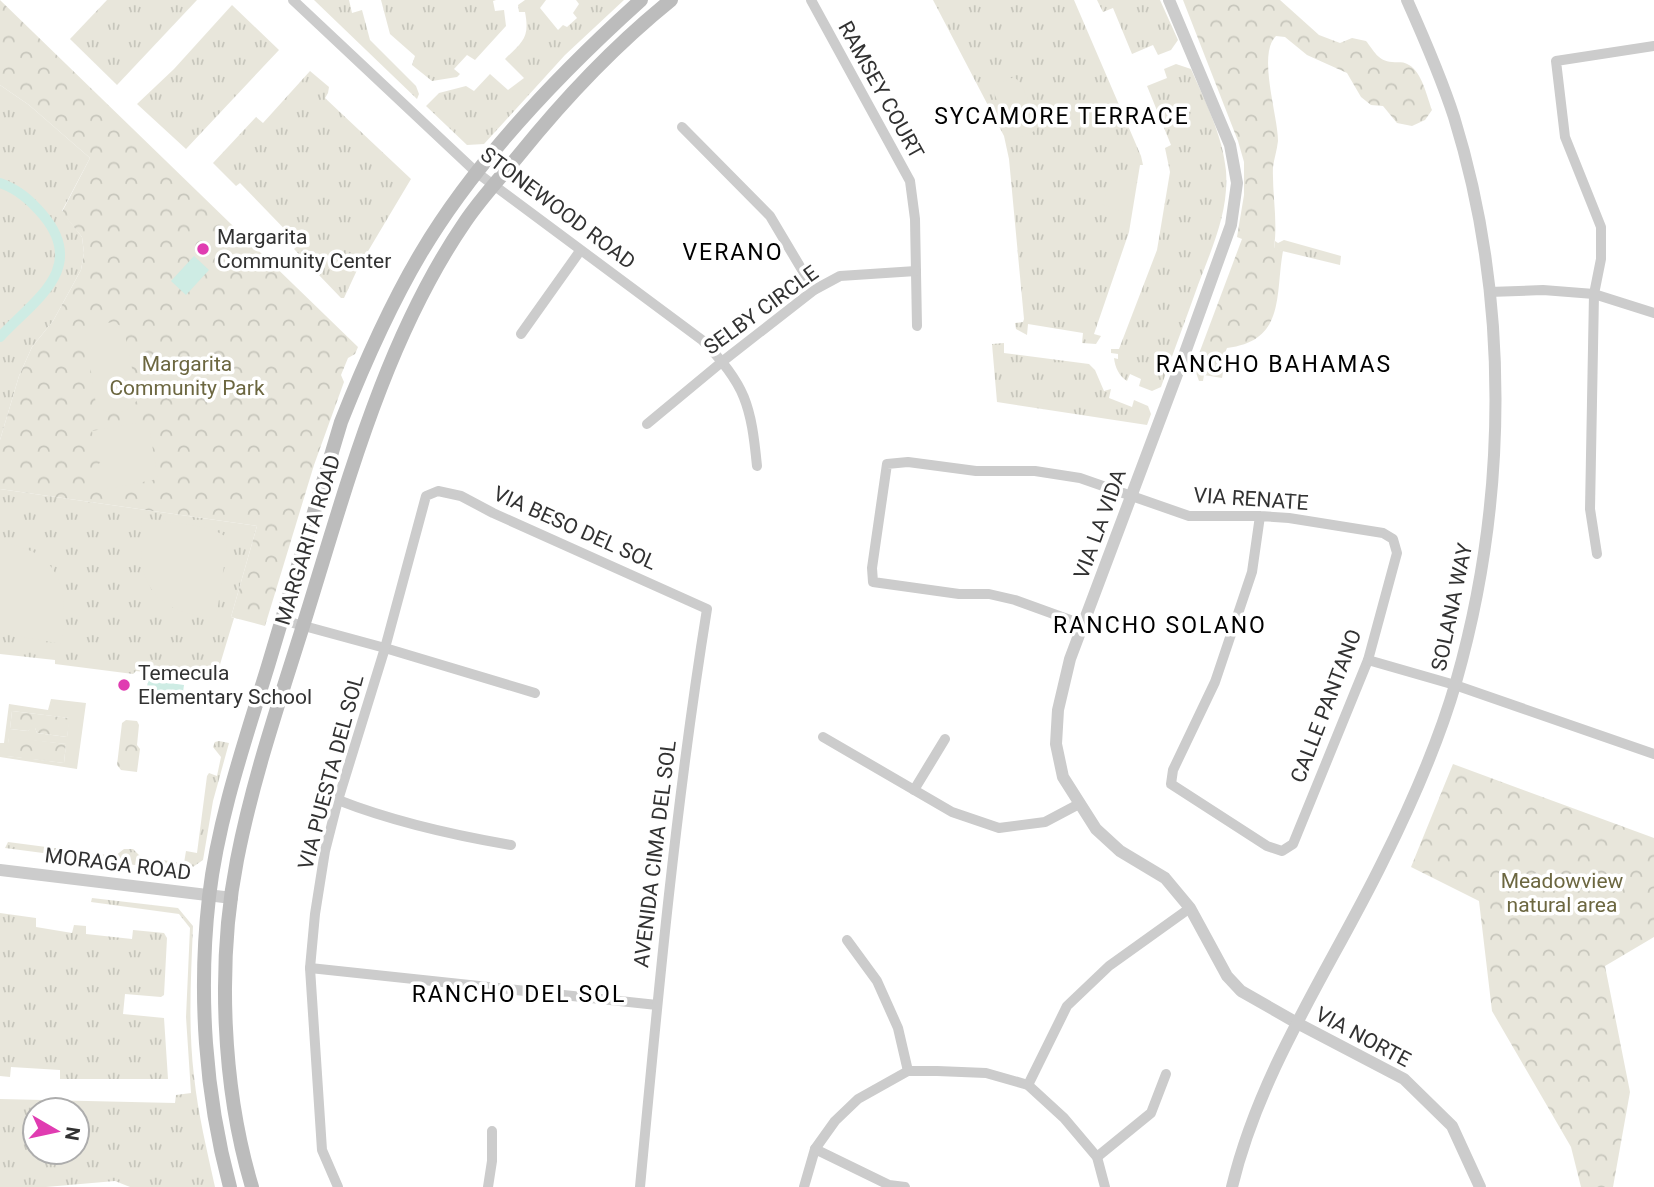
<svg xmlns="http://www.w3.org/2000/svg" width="1654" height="1187" font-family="Roboto,sans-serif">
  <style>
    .grass { fill: url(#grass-tufts); fill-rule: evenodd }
    .forest { fill: url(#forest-crowns) }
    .pitch { fill: #e8e6db; fill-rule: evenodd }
    .water { fill: #ceece4 }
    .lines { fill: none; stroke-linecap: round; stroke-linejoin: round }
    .canal { stroke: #ceece4; stroke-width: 10 }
    .minor { stroke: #ccc; stroke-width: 10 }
    .tertiary { stroke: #ccc; stroke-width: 12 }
    .secondary { stroke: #bcbcbc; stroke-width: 14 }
    .poi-dot { fill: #e03cb1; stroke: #fff; stroke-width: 2.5 }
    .labels { text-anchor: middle; stroke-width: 7; stroke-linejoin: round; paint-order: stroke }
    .street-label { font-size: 21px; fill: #323232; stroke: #fff }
    .poi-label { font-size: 21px; fill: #323232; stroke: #fff; text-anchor: start }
    .park-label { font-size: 21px; fill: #6c6740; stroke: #fff }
    .neighbourhood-label { font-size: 23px; letter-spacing: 2px; fill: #000; stroke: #fff }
  </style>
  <defs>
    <pattern id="grass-tufts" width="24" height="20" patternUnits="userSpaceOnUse" patternTransform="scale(1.75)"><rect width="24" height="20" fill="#e8e6db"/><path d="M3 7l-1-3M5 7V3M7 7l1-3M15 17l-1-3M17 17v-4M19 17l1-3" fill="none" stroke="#c7c6bc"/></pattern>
    <pattern id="forest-crowns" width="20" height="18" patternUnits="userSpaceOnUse" patternTransform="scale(1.75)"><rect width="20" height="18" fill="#e8e6db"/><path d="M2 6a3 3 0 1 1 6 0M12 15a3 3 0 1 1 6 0" fill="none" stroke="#c7c6bc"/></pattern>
  </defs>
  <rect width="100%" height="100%" fill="#fff"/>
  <!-- grass -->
  <g class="grass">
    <path d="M107,0h90l-80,85 -47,-46z"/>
    <path d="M314,0h35l3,13 10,-3 8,30 46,46 3,8 -2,5z"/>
    <path d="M381,0h115l-3,1 2,10 9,-1 2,16 -31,34 -8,-5 -13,14 6,5 -3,3 -25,4 -20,-16 3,-9 -25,-22z"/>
    <path d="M525,0h21l-6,8 18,22 5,-5 4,2 10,-9 -4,-5 6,-9 -3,-4h48l-59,55 -81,89 -17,1 -41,-39 13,-13 27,-7 8,5 16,-17 18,16 16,-12 -19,-19c18,-18 25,-21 20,-47h-6l-1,-7z"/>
    <path d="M933,0h141l67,156 2,9h-3l-11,67 -35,102 7,2 -5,8 -14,-1 1,-10 -55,-9 -1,11 -11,-6 -1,-6 8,-1 1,-3 -15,-160 -5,-23z"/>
    <path d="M1097,0h63l18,40 -7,10 -13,5 -5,-10 -21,9 -19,-46 -10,4z"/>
    <path d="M232,5l47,45 -93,99 -49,-45 37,-35z"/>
    <path d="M1176,64l15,5c14,32 32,67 35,102 3,41 -14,77 -28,114 -12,34 -25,68 -37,102l-9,4 -13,-5 2,-7 -11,-5 -3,7c-8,-5 -12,-14 -13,-23l4,1v-5l-7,-1v-4h8l38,-99 13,-78 -5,-24 6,-3 -24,-59 20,-8 -3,-9z"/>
    <path d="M310,71l19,16 -1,6 -3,5 86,81 -53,89 -14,30h-3l-47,-49 5,-5 -59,-61 -4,3 -23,-23 43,-46 7,6z"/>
    <path d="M0,85l29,20 61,53 -28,53 20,26 2,16 -3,17 -28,51 -21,26 -13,29 -19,64z"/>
    <path d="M1284,240l57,16 -1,9 -66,-16 1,-8 3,2z"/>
    <path d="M1004,343v10l85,11 6,6 9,21 7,-2 -2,9 23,9 2,-7 14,6 3,8 -4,11 -150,-23 -5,-58z"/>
    <path d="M0,489l257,37 -26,91 3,1 -19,63 -79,-10 -3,3 -78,-10v-4l-55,-6z"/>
    <path d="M219,741l10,2 -16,58 -10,59 -16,11 -27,-3 -2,-2 4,-6 22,3 2,-12 11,2 10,-77 2,-3 8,3 4,-19 -8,-10 2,-5z"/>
    <path d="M8,842l107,14 9,-7h9l10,10 -1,7 -137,-18z"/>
    <path d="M92,898l86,10 15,18c-2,50 -5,100 1,150 4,38 13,74 21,111h-85l-15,-6 -69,6h-46v-88l175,4 1,-8 15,-2 -5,-76 4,-89 -11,-14 -88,-12zM35,1110h42v42h-42z"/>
    <path d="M0,913l36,5v9l36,6 2,-8 12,1v8l46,5 1,-9 31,3 3,5 -3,57 -3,2 -36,-3 -2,20 41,4 4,61h-108v-9l-49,-3 -1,10 -10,-1z"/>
  </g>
  <!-- forest -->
  <g class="forest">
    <path d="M0,0l358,347 -3,7 -7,4 -7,17 3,7 -30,83 -49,161 -34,-9 26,-91 -257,-37v-49l19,-64 13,-29 21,-26 28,-51 3,-17 -2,-16 -20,-25 28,-54 -61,-53 -29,-20z"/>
    <path d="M1183,0h97l39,35 21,8 12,-5 14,3c8,10 12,20 26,21 6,1 11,-1 17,3 13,7 18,32 23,45l-7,10 -13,6 -15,-3 -14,-17 -12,-1 -10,-8 -14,-24 -40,-18 -22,-18 -9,-1c-19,18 2,79 2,105 -1,9 -4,18 -5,26 -1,27 5,53 1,81l9,3c-8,43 3,90 -56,97l-6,14 3,5 -2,11 -18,-3 -1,6h-4l-5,-14 48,-128 -5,-2 7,-42v-33l-6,-21z"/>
    <path d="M12,711l58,7 -3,19 -30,-4 -2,-5h-4l-3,3 -18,-2z"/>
    <path d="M126,720l11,1 2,4 -2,20 3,4 -3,23 -16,-2 -4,-5 5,-42z"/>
    <path d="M9,737l57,7 -2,19 -58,-7z"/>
    <path d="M1453,764l201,74v99l-49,29 25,126 -17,95h-32l-10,-40 -79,-136 -13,-110 -68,-34z"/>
  </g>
  <!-- pitch -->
  <g class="pitch">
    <path d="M1014,77l7,6 17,40 -1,7 -19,8 -6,-3 -18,-42 2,-8z"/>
    <path d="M1112,179l22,8 -9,26 -23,-9z"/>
    <path d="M113,322l8,4 3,4 14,67c-5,17 -31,21 -42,7l-11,-71 5,-7z"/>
    <path d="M148,421l10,58 -56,11 -4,-25 4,-5 -6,-4 -4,-25z"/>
    <path d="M142,518l68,10 15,8 2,10 -11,73c-69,-9 -79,-37 -74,-101z"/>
    <path d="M0,542c63,10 68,47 62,102l-62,-11z"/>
    <path d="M51,699l35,4 -9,66 -77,-12v-14h4l5,-39 39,6zM12,711l57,7 -2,19 -30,-4 -2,-5 -4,-1 -3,4 -18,-2zM9,738l57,6 -2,19 -31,-4 -2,-5h-3l-3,4 -18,-2z"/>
  </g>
  <!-- water -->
  <g class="water">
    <path d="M194,256l15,14 -23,25 -15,-14z"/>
    <path d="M148,680l36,5 -3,21 -36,-5z"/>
  </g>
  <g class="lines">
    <!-- canal -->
    <path class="canal" d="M0,183c19,7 30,17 43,32 45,54 -9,85 -43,122"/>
    <!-- minor -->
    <g class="minor">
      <path d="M293,0l183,172 226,168c44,44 49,66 55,126"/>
      <path d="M811,0l99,181 5,38 2,107"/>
      <path d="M682,127l88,89 44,74"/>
      <path d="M1489,292l54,-2 51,4 60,19"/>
      <path d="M521,334l59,-83"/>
      <path d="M647,424l76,-63 91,-71 26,-14 76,-5"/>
      <path d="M1597,554l-7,-45 4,-215 7,-35v-32l-36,-90 -9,-76 98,-15"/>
      <path d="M282,620l103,28 150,45"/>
      <path d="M1084,625l-69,-25 -26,-6h-30l-86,-12 -1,-14 15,-104 21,-2 68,9h59l45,7 109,38h71l29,2 94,15 10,6 4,14 -29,107 -75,184 -11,7 -15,-5 -96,-62 2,-14 42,-88 37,-110 8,-56"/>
      <path d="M1368,660l87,25 199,69"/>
      <path d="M823,737l129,75 47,16 46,-6 34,-18"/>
      <path d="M914,790l31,-51"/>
      <path d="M338,800c56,22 114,35 173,45"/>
      <path d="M847,940l30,41 21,47 10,43"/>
      <path d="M310,968l347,37"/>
      <path d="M1028,1085l39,-79 42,-40 81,-58"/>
      <path d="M815,1149l74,36 16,2"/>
      <path d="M1097,1157l54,-44 15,-39"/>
      <path d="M338,1187l-16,-37 -12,-182 5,-54 10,-63 13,-51 47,-152 41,-152 12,-5 23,5 32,17 214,96c-31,192 -49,385 -67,578"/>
      <path d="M488,1187l4,-26v-30"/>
      <path d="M804,1187l11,-38 20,-28 23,-22 50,-28h29l49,2 42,12 36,33 33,39 8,30"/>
    </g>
    <!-- tertiary -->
    <g class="tertiary">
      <path d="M1169,0l61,145 7,38 -6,42 -49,136 -112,298 -12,51 -2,34 7,33 33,52 24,22 45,27 25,30 37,68 14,15 56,32 107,56 48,47 28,61"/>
      <path d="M0,870l232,28"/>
      <path d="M1232,1187c28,-117 98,-218 150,-324 29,-58 56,-119 74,-181 52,-182 54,-384 -2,-565 -13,-40 -30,-79 -47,-117"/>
    </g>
    <!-- secondary -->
    <g class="secondary">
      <path d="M230,1187c-25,-93 -32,-194 -21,-290 9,-78 36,-156 59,-231 25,-81 48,-163 73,-244 23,-58 48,-115 80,-169 55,-93 139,-180 220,-253"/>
      <path d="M252,1187c-30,-100 -35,-225 -15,-327 18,-93 51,-183 78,-273 38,-124 76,-257 150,-365 16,-24 36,-45 54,-67 46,-57 95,-109 152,-155"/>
    </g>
  </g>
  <!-- markers -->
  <g class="poi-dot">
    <circle cx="203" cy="249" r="7"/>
    <circle cx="124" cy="685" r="7"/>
  </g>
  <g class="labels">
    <!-- street labels -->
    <g class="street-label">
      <text transform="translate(881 90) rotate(61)" y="7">RAMSEY COURT</text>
      <text transform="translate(558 208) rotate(37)" y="7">STONEWOOD ROAD</text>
      <text transform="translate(761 310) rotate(-36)" y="7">SELBY CIRCLE</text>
      <text transform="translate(1251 499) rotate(4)" y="7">VIA RENATE</text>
      <text transform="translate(1100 524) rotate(-70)" y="7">VIA LA VIDA</text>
      <text transform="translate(575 528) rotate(24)" y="7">VIA BESO DEL SOL</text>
      <text transform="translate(308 540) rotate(-73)" y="7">MARGARITA ROAD</text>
      <text transform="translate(1452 607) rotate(-78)" y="7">SOLANA WAY</text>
      <text transform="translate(1326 706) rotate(-69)" y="7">CALLE PANTANO</text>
      <text transform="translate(331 772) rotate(-75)" y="7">VIA PUESTA DEL SOL</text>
      <text transform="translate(655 854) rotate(-83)" y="7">AVENIDA CIMA DEL SOL</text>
      <text transform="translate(118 864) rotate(7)" y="7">MORAGA ROAD</text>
      <text transform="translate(1363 1037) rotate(28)" y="7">VIA NORTE</text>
    </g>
    <!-- poi labels -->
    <g class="poi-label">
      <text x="217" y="244">Margarita<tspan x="217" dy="24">Community Center</tspan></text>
      <text x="138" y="680">Temecula<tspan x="138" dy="24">Elementary School</tspan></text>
    </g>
    <!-- park labels -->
    <g class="park-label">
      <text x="187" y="371">Margarita<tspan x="187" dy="24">Community Park</tspan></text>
      <text x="1562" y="888">Meadowview<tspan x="1562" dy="24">natural area</tspan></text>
    </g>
    <!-- neighbourhood labels -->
    <g class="neighbourhood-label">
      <text x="1062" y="124">SYCAMORE TERRACE</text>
      <text x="733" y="260">VERANO</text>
      <text x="1274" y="372">RANCHO BAHAMAS</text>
      <text x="1160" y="633">RANCHO SOLANO</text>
      <text x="519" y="1002">RANCHO DEL SOL</text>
    </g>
  </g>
  <!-- north arrow -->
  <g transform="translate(56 1131) rotate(99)"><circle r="33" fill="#ffffff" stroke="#adadad" stroke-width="2"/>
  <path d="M0-5L12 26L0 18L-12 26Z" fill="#e03cb1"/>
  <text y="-10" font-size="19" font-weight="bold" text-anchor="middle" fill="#323232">N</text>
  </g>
</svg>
